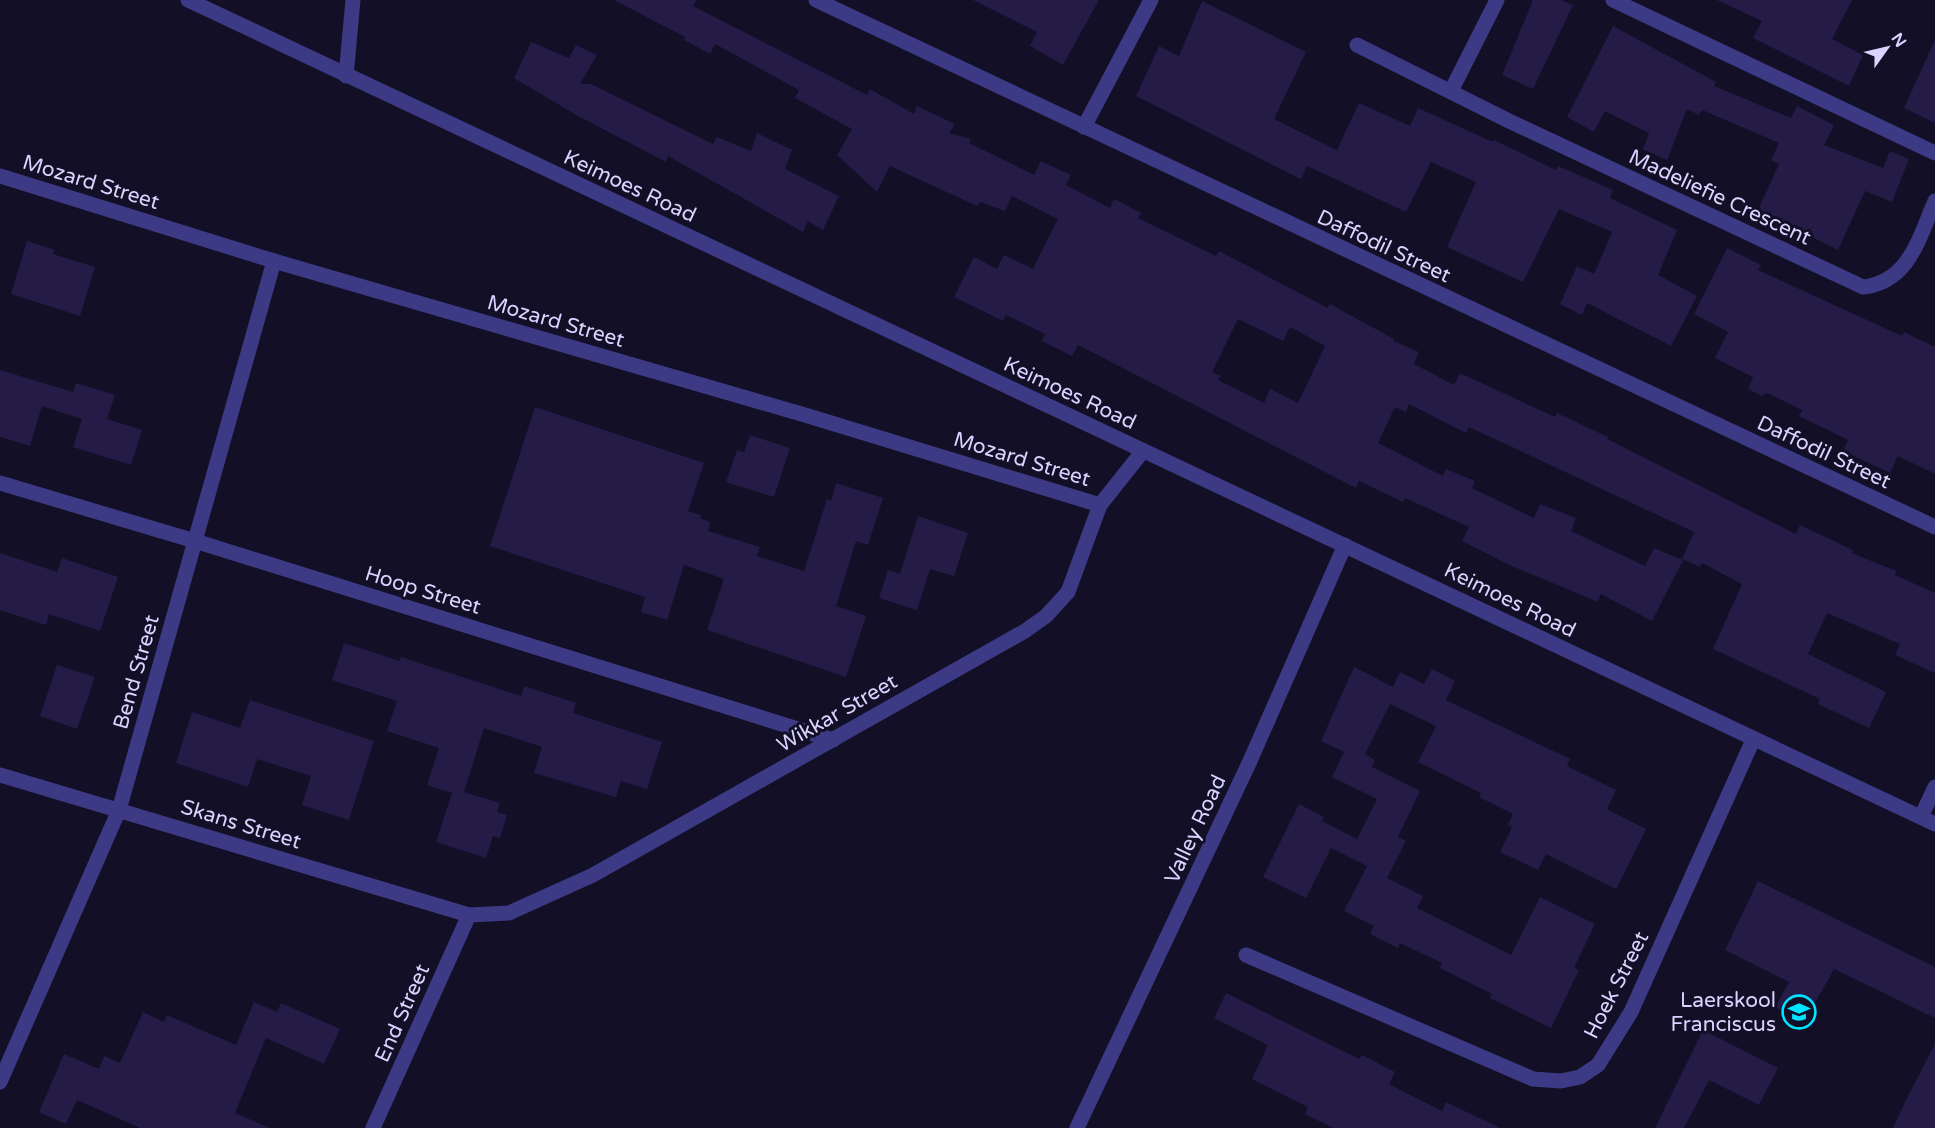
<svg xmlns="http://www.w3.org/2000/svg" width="1935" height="1128" font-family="'Varela Round',sans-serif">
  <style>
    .building { fill: #241b47; fill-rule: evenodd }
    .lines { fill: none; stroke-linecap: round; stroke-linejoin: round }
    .minor { stroke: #3d3a85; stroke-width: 15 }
    .tertiary { stroke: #3d3a85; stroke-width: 15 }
    .labels { text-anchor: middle; stroke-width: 6; stroke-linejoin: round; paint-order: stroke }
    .street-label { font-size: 21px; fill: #d9d4ff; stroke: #130f26 }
    .poi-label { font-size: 21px; fill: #d9d4ff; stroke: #130f26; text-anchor: end }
  </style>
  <rect width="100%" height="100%" fill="#130f26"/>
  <!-- building -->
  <g class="building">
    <path d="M614,0h82l-3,6 174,89 3,-6 44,25 3,-8 38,18 -6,9 22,6 -2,4 65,32 7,-14 30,14 -5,10 44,23 4,-9 27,14 -3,5 78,38 3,-5 109,57 2,-4 64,35 -1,2 26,11 -5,12 40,21 6,-12 95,44 2,-4 51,24 -1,2 189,95 4,-9 53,25 -1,3 44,18 -1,4 40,18v80l-40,-18 5,-11 -73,-31 -19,41 78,38 -17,36 -51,-24 2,-5 -107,-50 29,-65 -40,-21 -2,4 -18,-8 12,-27 -225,-105 -3,6 -57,-29 -3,8 -11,-5 -17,36 65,33 3,-7 29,12 -3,7 62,30 6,-14 36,14 -5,13 74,35 9,-18 29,12 -31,61 -51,-27 -3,8 -91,-38 -45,-23 7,-14 -64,-29 -2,4 -44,-21 -3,7 -278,-143 -6,11 -30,-15 3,-7 -39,-19 -3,6 -49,-24 20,-40 23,12 7,-14 29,14 25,-50 -46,-23 -7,15 -24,-9 -4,4 -87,-40 -13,26 -40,-37 15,-26 -57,-31 4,-8 -84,-46 -5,10 -26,-14 1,-3zM1238,319l45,22 7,-14 35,19 -27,57 -28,-14 -6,14 -46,-23 3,-4 -9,-4z"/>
    <path d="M973,0h126l-36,65 -33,-19 7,-14z"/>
    <path d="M1533,0h28l12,5 -40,84 -31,-14z"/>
    <path d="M1717,0h135l-20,39 31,16 -14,31 -96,-48 9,-17z"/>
    <path d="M1202,1l104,51 -32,67 63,31 22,-47 51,23 8,-18 75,34 1,-2 62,30 2,-4 55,24 -3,8 67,32 -19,45 39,21 -26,50 -84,-43 -5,12 -22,-11 17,-38 17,8 18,-42 -53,-23 -36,73 -76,-35 29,-65 -45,-20 -25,50 -99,-46 -6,13 -165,-83 23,-50 20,10z"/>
    <path d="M1613,26l103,56 -2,4 77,32 6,-12 37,19 -10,20 59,23 7,-17 19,8 -17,43 -27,-11 -27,59 -80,-40 21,-46 -8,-4 8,-17 -77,-33 -3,5 -12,-6 -20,51 -24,-11 6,-16 -44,-22 -11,21 -27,-15z"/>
    <path d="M1935,40v83l-31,-15z"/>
    <path d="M531,42l38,16 7,-13 21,10 -17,29h11l122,60 4,-7 34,14 6,-18 35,17 -7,19 54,27 -16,34 -15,-9 -5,11 -135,-76 -2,6 -88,-46 -64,-38z"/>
    <path d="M27,241l28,9 -2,4 42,13 -15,49 -69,-22z"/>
    <path d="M1727,248l34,17 -3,5 144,66 2,-4 31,15v127l-37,-18 -8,17 -47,-22 5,-11 -49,-24 3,-6 -35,-17 -5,3 -14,-7 5,-12 -38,-19 13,-26 -34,-18z"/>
    <path d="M0,370l73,22 3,-9 39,12 -8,24 35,11 -11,35 -58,-18 9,-28 -40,-13 -12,40 -30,-9z"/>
    <path d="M535,407l169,56 -16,48 13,4 -1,3 10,4 -2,9 52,16 -3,9 47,15 23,-72 4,2 5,-18 47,15 -15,47 -12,-4 -20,65 30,10 -20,61 -139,-47 17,-51 -40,-14 -17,55 -26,-8 4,-15 -155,-51z"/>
    <path d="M750,435l40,13 -16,49 -48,-15 11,-32 7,2z"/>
    <path d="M918,516l50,17 -14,43 -24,-7 -13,41 -38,-12 9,-28 12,4z"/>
    <path d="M0,553l57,19 5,-14 56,19 -18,54 -51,-17 -3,11 -46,-15z"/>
    <path d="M344,643l56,18 1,-4 120,39 3,-10 52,17 -3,10 89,29 -15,47 -26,-8 -5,16 -82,-24 8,-26 -58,-19 -20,64 36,11 -3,9 10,3 -7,23 -7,-2 -7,22 -50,-16 16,-49 -25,-8 12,-37 -52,-17 10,-30 -65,-21z"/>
    <path d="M57,665l38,12 -18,52 -37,-13z"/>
    <path d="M1354,667l39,20 7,-15 24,12 8,-15 23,12 -9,19 124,59 -3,7 49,24 -9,19 39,20 -30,60 -70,-35 -8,16 -38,-18 12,-25 -4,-2 5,-11 -34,-17 2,-4 -63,-31 18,-36 -46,-22 -25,50 10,6 -3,7 48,24 -22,46 8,4 -19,37 36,18 -6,12 94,47 29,-58 55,27 -21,44 5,2 -28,58 -61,-30 2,-4 -52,-26 2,-5 -42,-20 -2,5 -28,-14 4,-8 -30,-15 23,-45 -36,-18 -25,50 -43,-21 36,-73 25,13 -2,4 35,18 20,-40 -45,-22 12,-25 -23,-11z"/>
    <path d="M250,700l124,41 -25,79 -47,-15 9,-29 -54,-17 -9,28 -72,-24 16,-51 48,16z"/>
    <path d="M1758,881l177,86v51l-101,-49 -30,54 -29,-16 14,-25 -64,-32z"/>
    <path d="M1226,993l133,66 3,-4 33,17 -6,12 53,27 4,-9 54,26h-167l-28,-14 3,-7 -56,-28 16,-34 -54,-27z"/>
    <path d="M254,1002l23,10 4,-9 59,26 -16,35 -58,-26 -31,75 35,15h-130l-63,-28 -11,24 -27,-12 25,-58 35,15 5,-13 16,7 23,-51 21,10 3,-7 69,30z"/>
    <path d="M1703,1030l75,38 -19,37 -50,-25 -25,48h-29z"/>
    <path d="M1935,1044v84h-42l13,-28z"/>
  </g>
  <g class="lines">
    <!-- minor -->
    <g class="minor">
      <path d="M816,0l1119,527"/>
      <path d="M1613,0l322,153"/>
      <path d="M1357,45l152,76 354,166c46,-5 56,-49 72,-86"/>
      <path d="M346,76l7,-76"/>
      <path d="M1451,91l46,-91"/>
      <path d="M1084,127l67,-127"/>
      <path d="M0,176l274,85 531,154 295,90"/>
      <path d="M0,483l195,58 638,199"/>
      <path d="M0,775l469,140 40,-2 84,-38 432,-244 21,-15 22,-24 32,-87 43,-54"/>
      <path d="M1921,817l14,-30"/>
      <path d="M1246,955l287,124 28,2 19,-4 18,-12 33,-53 122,-272"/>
      <path d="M0,1082l119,-272 155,-549"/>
      <path d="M373,1128l96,-213"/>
      <path d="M1077,1128l173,-367 95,-216"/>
    </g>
    <!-- tertiary -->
    <path class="tertiary" d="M188,0l1747,824"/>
  </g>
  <!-- icons -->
  <defs>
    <symbol id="school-ring" viewBox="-11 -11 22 22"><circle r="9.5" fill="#130f26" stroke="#00e5ff" stroke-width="1.5"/><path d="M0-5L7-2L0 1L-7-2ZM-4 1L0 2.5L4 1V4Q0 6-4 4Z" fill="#00e5ff"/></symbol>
  </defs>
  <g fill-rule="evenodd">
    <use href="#school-ring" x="1780" y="993" width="38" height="38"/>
  </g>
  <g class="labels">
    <!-- street labels -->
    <g class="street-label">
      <text transform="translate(91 182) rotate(17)" y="7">Mozard Street</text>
      <text transform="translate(630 186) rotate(25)" y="7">Keimoes Road</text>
      <text transform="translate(1720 197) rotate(25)" y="7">Madeliefie Crescent</text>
      <text transform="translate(1384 246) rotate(25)" y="7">Daffodil Street</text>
      <text transform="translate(556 321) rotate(16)" y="7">Mozard Street</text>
      <text transform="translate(1070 393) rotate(25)" y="7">Keimoes Road</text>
      <text transform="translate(1824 452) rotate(25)" y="7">Daffodil Street</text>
      <text transform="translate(1022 459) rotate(17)" y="7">Mozard Street</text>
      <text transform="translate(423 590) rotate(17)" y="7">Hoop Street</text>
      <text transform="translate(1510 600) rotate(26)" y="7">Keimoes Road</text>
      <text transform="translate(136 672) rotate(-74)" y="7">Bend Street</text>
      <text transform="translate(837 713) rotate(-30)" y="7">Wikkar Street</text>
      <text transform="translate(241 824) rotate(17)" y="7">Skans Street</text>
      <text transform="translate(1195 829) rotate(-65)" y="7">Valley Road</text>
      <text transform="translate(1616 985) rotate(-63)" y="7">Hoek Street</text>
      <text transform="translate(402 1013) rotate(-66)" y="7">End Street</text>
    </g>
    <!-- poi labels -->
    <g class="poi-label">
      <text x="1776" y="1007">Laerskool<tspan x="1776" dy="24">Franciscus</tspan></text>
    </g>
  </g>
  <!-- north arrow -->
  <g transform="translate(1887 48) rotate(56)" stroke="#130f26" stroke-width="4.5" paint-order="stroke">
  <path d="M0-4.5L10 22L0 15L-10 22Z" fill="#d9d4ff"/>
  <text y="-9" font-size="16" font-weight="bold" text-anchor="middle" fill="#d9d4ff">N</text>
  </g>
</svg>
